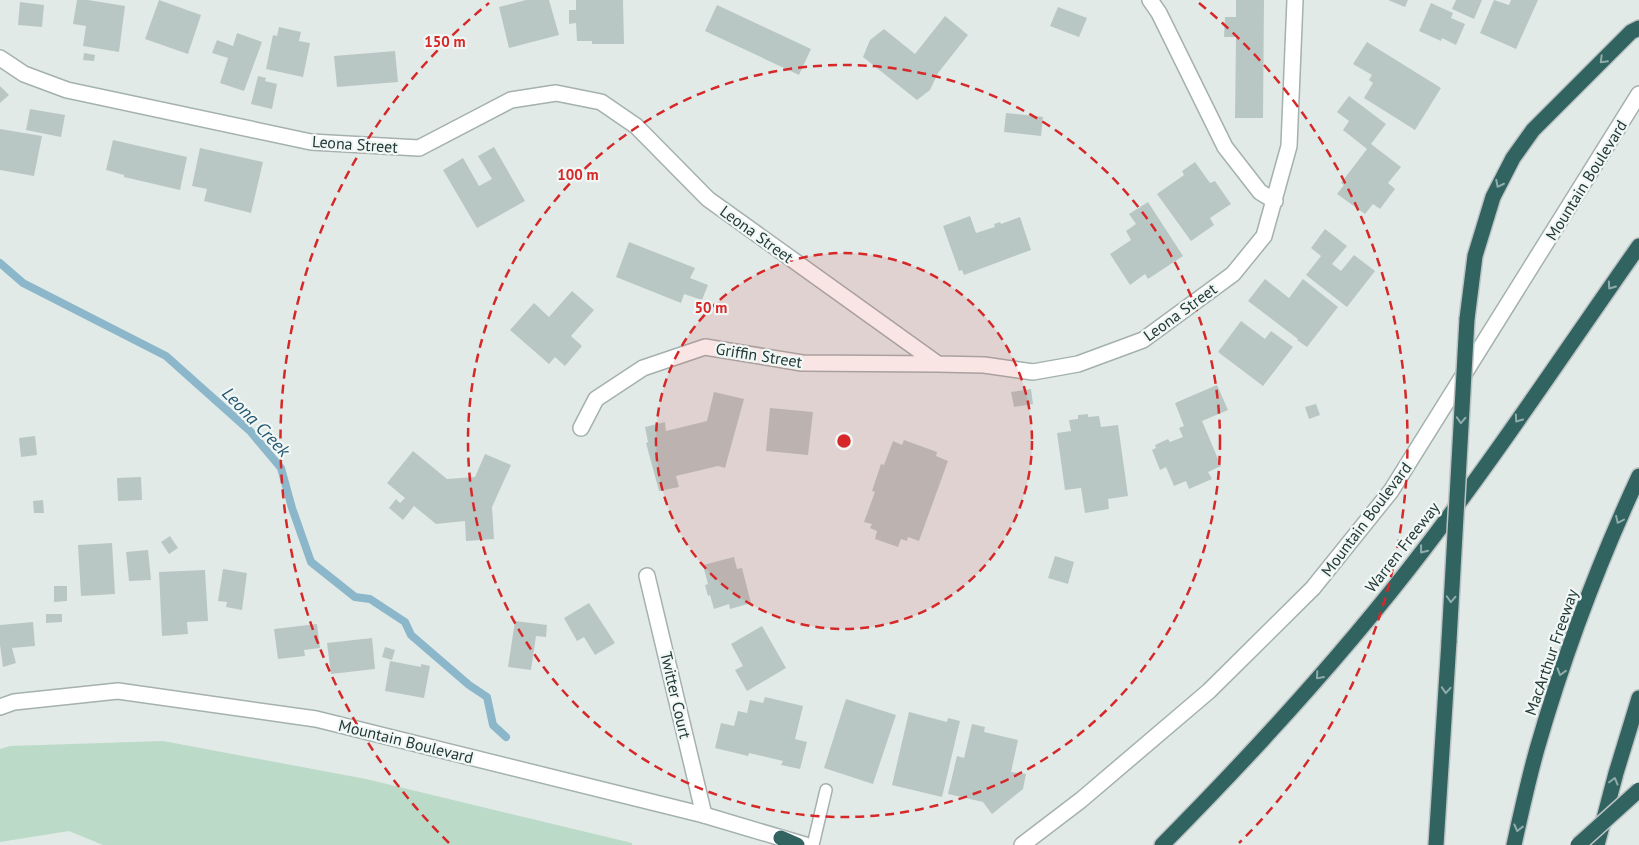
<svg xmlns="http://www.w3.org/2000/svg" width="1639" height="845" viewBox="0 0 1639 845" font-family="'PT Sans',sans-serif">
<rect width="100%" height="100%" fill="#e1eae7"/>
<path fill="#bbdac8" d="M163 741 366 779 632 843V845H103L69 831 0 842V749L10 746Z"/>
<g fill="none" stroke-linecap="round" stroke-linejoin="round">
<path stroke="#8cb7cb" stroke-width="8" d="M0 263 23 283 166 356 250 431 281 468 292 508 311 562 355 597 370 599 405 622 411 635 469 685 487 697 493 725 506 737"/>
</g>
<path fill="#b9c7c4" d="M77 0H88L125 6 119 52 83 46 86 26 73 24Z
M159 0 201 15 188 54 145 39Z
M526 0H549L559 35 509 48 499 7Z
M576 0H623L624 44H592V41H577L576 23 569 24V10H576Z
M1236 0H1264L1263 118H1235L1236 37H1224L1225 17H1236Z
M1388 0H1408L1405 7Z
M1456 0H1482L1474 19 1452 9Z
M1494 0 1509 5 1511 0H1538L1516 49 1480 33Z
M20 2 44 5 42 27 18 25Z
M1431 3 1453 13 1451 18 1465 24 1456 45 1442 38 1441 41 1419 31Z
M717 5 811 49 799 75 705 31Z
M1058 7 1087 18 1079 37 1050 26Z
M945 16 968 35 938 73 930 90 917 100 863 57 870 40 884 29 915 54Z
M279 27 301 32 299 41 310 43 303 77 266 69 273 35 277 36Z
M237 33 262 42 244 91 220 83 228 58 212 53 217 40 233 46Z
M1367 42 1441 88 1415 130 1364 98 1373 83 1369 80 1372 75 1353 64Z
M395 51 398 82 337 87 334 56Z
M84 53 95 55 94 61 83 60Z
M258 76 266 78 265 81 277 84 272 109 251 104Z
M0 86 9 95 0 103Z
M1349 96 1386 124 1371 144 1401 167 1388 183 1395 189 1380 209 1373 204 1365 214 1337 194 1344 185 1341 183 1367 149 1343 130 1349 121 1337 112Z
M30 109 65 115 61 137 26 130Z
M1006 113 1043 117 1041 136 1004 132Z
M0 129 42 136 34 176 0 170Z
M113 140 187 157 180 190 124 177V175L106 170Z
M494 147 525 201 477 228 443 170 463 158 479 186 492 179 478 156Z
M200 148 263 162 251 213 204 201 207 189 192 186Z
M1195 162 1210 183 1215 181 1231 204 1210 218 1214 225 1191 241 1157 194 1184 175 1182 171Z
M1148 202 1183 256 1148 279 1145 274 1130 285 1110 254 1131 240 1126 231 1136 224 1129 214Z
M970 216 976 233 995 227 994 224 1000 222 1001 224 1020 217 1031 250 964 275 962 270 959 271 943 226Z
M1325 229 1347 246 1332 264 1341 271 1354 255 1375 271 1347 307 1306 275 1321 256 1311 248Z
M629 242 695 268 690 278 708 285 702 300 684 294 681 303 616 277Z
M1265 279 1289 298 1303 279 1338 307 1307 347 1297 340 1298 339 1248 301Z
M572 291 594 310 571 336 582 346 565 366 555 357 549 364 510 330 534 303 549 317Z
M1241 321 1265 339 1271 331 1293 347 1263 386 1218 352Z
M1217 385 1228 410 1202 421 1221 466 1208 472 1212 479 1189 489 1186 481 1174 486 1166 467 1160 470 1152 450 1156 448 1155 445 1168 439 1170 442 1183 437 1179 428 1184 426 1175 403Z
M1031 389 1033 404 1014 407 1011 392Z
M714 392 744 399 725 468 718 466 676 476 679 487 659 491 646 443 648 442 645 427 665 422 666 431 707 421Z
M1316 404 1320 415 1309 419 1305 407Z
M770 408 813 412 808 455 766 451Z
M1088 414V417L1099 416 1101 427 1118 425 1128 496 1108 499 1109 509 1085 513 1081 488 1065 490 1057 433 1071 431 1069 420 1078 419V415Z
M35 436 37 455 21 457 19 438Z
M904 440 937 452 936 456 948 461 919 541 908 537 907 541 901 539 898 547 875 539 877 531 870 528 872 524 864 522 875 492 872 491 881 464 884 465 893 441 902 445Z
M413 451 447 479 475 477 485 454 511 465 492 507 494 539 466 541 465 521 436 524 414 506 403 520 389 508 396 499 400 503 405 498 387 483Z
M141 477 142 500 118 501 117 478Z
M43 500 44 513H34L33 501Z
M170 536 178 548 169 554 161 542Z
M112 543 115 594 81 596 78 545Z
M148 550 151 580 129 581 126 552Z
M1055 556 1074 562 1068 584 1048 578Z
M734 557 737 569 742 568 751 603 730 609 729 604 714 609 710 595 708 596 705 585 708 584 703 565Z
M223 569 247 573 242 610 226 607 227 602 218 601Z
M205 570 208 621 187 622 188 634 162 636 159 572Z
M54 586H67V601L54 602Z
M589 603 615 643 595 655 584 637 577 641 564 618Z
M46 614H62V622L46 623Z
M515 621 547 625 546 637 536 636 531 670 508 667Z
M33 622 35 646 12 648 16 663 3 667 0 645V625Z
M317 624 320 648 304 650 305 656 278 659 274 629Z
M762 626 786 668 747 691 735 670 743 666 731 644Z
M372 638 375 669 331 674 327 643Z
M385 647 395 650 392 660 382 657Z
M390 661 421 667V664L430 666 424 698 385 691Z
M765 697 803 706 795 739 807 742 800 769 781 765 783 761 749 753 748 756 715 748 721 723 734 726 738 711 747 713 750 700 763 703Z
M846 699 896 715 873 784 824 768Z
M909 712 947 722 948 718 960 721 942 797 892 785Z
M972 724 985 727 984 732 1018 740 1011 772 1026 774 1023 789 992 814 983 802 948 794 957 756 964 758Z"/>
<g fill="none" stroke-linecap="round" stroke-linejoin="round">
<g stroke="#a4b1af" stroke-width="14">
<path id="service" d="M813 845 826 790"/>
</g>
<g stroke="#a4b1af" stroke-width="18">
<path id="minor" d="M1150 0 1159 13 1225 147 1260 192 1275 201
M0 58 24 74 67 90 311 142 419 148 511 100 556 93 601 102 636 126 708 199 938 364 984 365 1033 372 1078 364 1143 340 1233 274 1264 236 1289 146 1295 0
M581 428 596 399 643 368 705 347 802 363 938 364
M647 576 704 815"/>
</g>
<g stroke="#a4b1af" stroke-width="18">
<path id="tertiary" d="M0 707 14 702 118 691 316 719 704 815 805 845
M1022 845 1081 800 1209 691 1313 588 1391 491 1639 94"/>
</g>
<g stroke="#bdc4c3" stroke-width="18">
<path id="motorway" d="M1467 319 1475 256 1493 197 1513 158 1533 130 1631 32 1639 28
M781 838 797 845
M1162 845C1255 751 1345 653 1425 548 1500 450 1568 347 1639 246
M1436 845 1449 641
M1514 845C1521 813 1528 781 1537 749 1564 655 1598 564 1639 476
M1597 845 1616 773 1639 698"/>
</g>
<use href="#service" stroke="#fff" stroke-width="11"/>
<use href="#minor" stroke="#fff" stroke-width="15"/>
<use href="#tertiary" stroke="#fff" stroke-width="15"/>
<use href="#motorway" stroke="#316361" stroke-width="15"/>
<g stroke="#bdc4c3" stroke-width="18" stroke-linecap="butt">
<path id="motorway-bridge" d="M1449 641 1467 319
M1578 845 1639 790"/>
</g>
<use href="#motorway-bridge" stroke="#316361" stroke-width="15"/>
</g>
<defs><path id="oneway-chevron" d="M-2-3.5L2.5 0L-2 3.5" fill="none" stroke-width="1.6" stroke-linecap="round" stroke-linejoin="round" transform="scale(1.25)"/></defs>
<g stroke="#91adab">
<use href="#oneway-chevron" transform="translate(1603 60) rotate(135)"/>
<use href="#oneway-chevron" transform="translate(1499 184) rotate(117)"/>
<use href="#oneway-chevron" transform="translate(1611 286) rotate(125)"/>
<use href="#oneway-chevron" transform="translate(1518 419) rotate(125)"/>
<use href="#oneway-chevron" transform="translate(1461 420) rotate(93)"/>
<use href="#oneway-chevron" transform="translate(1619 520) rotate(115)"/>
<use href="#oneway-chevron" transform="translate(1423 550) rotate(128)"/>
<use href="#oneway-chevron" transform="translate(1451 599) rotate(93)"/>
<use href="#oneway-chevron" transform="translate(1561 672) rotate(107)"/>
<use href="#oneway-chevron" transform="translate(1319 676) rotate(131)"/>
<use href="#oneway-chevron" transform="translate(1446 690) rotate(94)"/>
<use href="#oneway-chevron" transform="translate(1614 781) rotate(-75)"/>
<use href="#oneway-chevron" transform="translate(1518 828) rotate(104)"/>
</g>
<circle cx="844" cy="441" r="188" fill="#d62828" fill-opacity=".12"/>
<g fill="none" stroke="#d62828" stroke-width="2.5" stroke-dasharray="9 6">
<circle cx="844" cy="441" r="188"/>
<circle cx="844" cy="441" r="376"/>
<path d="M449 843A564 564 0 0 1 489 3M1199 3A564 564 0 0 1 1239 843"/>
</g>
<g text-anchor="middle" stroke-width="4.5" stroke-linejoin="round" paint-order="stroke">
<g font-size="16" fill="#223937" stroke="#f1f7f5">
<text transform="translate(355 144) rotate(4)" y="6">Leona Street</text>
<text transform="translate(1586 180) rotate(-58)" y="6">Mountain Boulevard</text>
<text transform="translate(757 234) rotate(36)" y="6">Leona Street</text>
<text transform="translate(1180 312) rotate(-36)" y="6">Leona Street</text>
<text transform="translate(759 355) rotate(9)" y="6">Griffin Street</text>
<text transform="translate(1366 519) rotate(-53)" y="6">Mountain Boulevard</text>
<text transform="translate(1402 547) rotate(-52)" y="6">Warren Freeway</text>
<text transform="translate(1551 652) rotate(-71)" y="6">MacArthur Freeway</text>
<text transform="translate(676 695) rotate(77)" y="6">Twitter Court</text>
<text transform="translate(406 741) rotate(14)" y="6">Mountain Boulevard</text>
</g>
<g font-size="18" font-style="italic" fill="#225670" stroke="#f1f7f5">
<text transform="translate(256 422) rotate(46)" y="6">Leona Creek</text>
</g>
</g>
<circle cx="844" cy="441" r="8" fill="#d62828" stroke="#f1f7f5" stroke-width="2.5"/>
<g font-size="15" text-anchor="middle" font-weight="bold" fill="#d62828" stroke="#f1f7f5" stroke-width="4.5" stroke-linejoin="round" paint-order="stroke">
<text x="445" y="47">150 m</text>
<text x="578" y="180">100 m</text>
<text x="711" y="313">50 m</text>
</g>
</svg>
